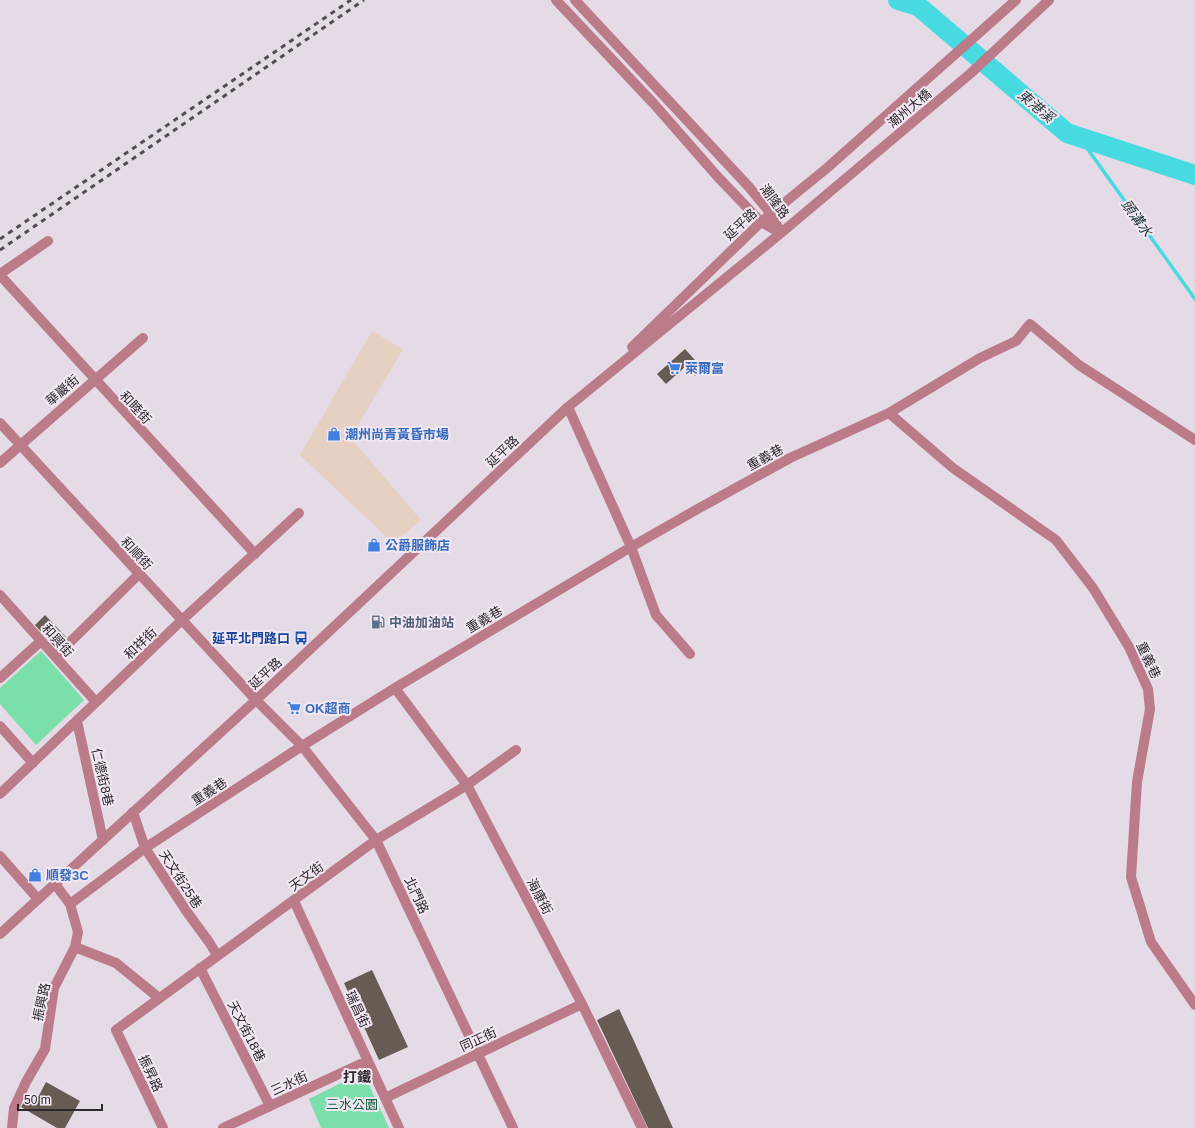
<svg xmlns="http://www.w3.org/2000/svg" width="1195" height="1128" viewBox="0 0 1195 1128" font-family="Arial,'Noto Sans TC',sans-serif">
<rect width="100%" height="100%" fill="#e4dbe6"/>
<path fill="#e5d0c2" d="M372 331 403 349 358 425 354 442 421 520 393 543 300 455Z"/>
<path fill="#7bdfa9" d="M41 651 84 700 36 745 0 704V688Z
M363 1072 389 1128H321L309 1099Z"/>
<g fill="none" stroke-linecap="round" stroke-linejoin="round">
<path stroke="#47dbe1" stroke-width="3.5" d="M1079 137 1195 299"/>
<path stroke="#47dbe1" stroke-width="20" d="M898 0 918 6 1067 133 1195 175"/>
</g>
<path fill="#665c53" d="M685 349 703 369 695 376 686 366 666 384 657 374Z
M45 615 66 637 55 647 35 625Z
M372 970 408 1047 379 1060 344 983Z
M619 1009 634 1041 673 1128H648L597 1020Z
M46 1082 80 1101 65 1128H57L21 1107 28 1096 36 1101Z"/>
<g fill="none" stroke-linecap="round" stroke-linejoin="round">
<path stroke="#bb7b88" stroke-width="10" d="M0 274 48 241
M0 275 255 554
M568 407 631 547 656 615 690 654
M889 413 953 468 1056 540 1093 588 1129 647 1148 689 1150 709 1137 782 1131 877 1151 942 1195 1005
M0 423 256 700 302 746 376 840 513 1128
M0 463 143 338
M0 595 96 702
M56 656 139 574
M0 678 41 641
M395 688 467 785 582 1004 642 1128
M77 721 103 840
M0 726 33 763
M0 794 182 620 299 513
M133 812 145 848 187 912 209 942 217 955
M0 856 38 899
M294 901 399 1128
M70 904 145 848 302 746 395 688 631 547 703 506 790 458 889 413 980 358 1016 341 1030 324 1079 365 1195 440
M75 947 116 963 159 998
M200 968 270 1106
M385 1098 582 1004
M12 1128 14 1108 26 1082 45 1049 54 988 75 947 78 932 70 904 55 884
M163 1128 116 1030 376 840 467 785 516 750
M223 1128 367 1061"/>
<path stroke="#bb7b88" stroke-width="10" d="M556 0 654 104 717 176 761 222 781 233
M575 0 749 187 771 214 781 233
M632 347 761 222 827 168 1016 0
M0 934 256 700 568 407 781 233 971 73 1049 0"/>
<path stroke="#524d52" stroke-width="3" stroke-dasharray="5 5" stroke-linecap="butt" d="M0 239 351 0
M0 250 364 0"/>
</g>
<defs>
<g id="supermarket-bare" transform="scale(1.08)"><path d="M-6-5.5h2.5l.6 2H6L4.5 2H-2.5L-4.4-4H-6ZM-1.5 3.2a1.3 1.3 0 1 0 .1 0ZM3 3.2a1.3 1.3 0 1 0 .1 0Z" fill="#3f7fe0" stroke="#f2e8f3" stroke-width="2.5" paint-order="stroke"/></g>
<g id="shop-bare" transform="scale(1.08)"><path d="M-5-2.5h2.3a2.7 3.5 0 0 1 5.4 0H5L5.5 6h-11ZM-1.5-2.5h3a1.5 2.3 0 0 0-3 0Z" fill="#3f7fe0" stroke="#f2e8f3" stroke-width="2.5" paint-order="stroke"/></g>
<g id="fuel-bare" transform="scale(1.08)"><path d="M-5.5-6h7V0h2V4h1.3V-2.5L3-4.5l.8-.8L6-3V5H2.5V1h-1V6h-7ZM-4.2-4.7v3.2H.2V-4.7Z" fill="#5c6f8a" stroke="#f2e8f3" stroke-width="2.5" paint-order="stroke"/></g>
<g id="bus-bare" transform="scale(1.08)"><path d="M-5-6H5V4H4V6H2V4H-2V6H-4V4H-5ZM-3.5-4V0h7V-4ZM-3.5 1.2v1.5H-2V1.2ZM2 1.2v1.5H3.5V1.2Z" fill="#1a4fb4" stroke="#f2e8f3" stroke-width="2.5" paint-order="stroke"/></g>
</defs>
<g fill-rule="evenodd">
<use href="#supermarket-bare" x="674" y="368"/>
<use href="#shop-bare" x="334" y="434"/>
<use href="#shop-bare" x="374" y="545"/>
<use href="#fuel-bare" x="378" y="622"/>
<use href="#bus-bare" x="301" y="638"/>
<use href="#supermarket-bare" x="294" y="708"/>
<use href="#shop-bare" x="35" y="875"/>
</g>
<g text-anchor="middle" stroke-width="4" stroke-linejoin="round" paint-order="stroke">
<g font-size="13" fill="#2c282c" stroke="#f2e8f3">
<text transform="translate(909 108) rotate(-40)" y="5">潮州大橋</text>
<text transform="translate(775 201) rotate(54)" y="5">潮隆路</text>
<text transform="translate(740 224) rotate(-43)" y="5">延平路</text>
<text transform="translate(62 390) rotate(-41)" y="5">華巖街</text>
<text transform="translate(136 407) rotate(47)" y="5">和睦街</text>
<text transform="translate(502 451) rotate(-43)" y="5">延平路</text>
<text transform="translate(765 457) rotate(-29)" y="5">重義巷</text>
<text transform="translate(137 553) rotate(47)" y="5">和順街</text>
<text transform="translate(484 619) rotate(-31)" y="5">重義巷</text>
<text transform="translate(58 640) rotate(48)" y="5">和興街</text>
<text transform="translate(140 643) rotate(-44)" y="5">和祥街</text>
<text transform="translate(1149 660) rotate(65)" y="5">重義巷</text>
<text transform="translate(265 673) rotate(-43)" y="5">延平路</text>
<text transform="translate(103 777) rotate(77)" y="5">仁德街8巷</text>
<text transform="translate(209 791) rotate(-33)" y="5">重義巷</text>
<text transform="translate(306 876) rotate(-36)" y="5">天文街</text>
<text transform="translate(181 879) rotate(57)" y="5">天文街25巷</text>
<text transform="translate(417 895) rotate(65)" y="5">北門路</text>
<text transform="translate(540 896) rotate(62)" y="5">海康街</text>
<text transform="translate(41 1002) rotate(-78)" y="5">振興路</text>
<text transform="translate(358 1009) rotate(65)" y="5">瑞昌街</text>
<text transform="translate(247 1031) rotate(63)" y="5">天文街18巷</text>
<text transform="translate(478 1039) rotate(-25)" y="5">同正街</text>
<text transform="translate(151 1073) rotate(65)" y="5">振昇路</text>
<text transform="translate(289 1083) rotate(-25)" y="5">三水街</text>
</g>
<g font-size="13" font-weight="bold" fill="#366cbe" stroke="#f2e8f3" text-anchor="start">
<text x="685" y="373">萊爾富</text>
<text x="345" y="439">潮州尚青黃昏市場</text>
<text x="385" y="550">公爵服飾店</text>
<text x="305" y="713">OK超商</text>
<text x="46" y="880">順發3C</text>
</g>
<g font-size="13" font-weight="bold" fill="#4e5e75" stroke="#f2e8f3" text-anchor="start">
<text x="389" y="627">中油加油站</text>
</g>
<g font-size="13" font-weight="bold" fill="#164399" stroke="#f2e8f3" text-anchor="end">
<text x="290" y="643">延平北門路口</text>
</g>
<g font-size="13" fill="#135f3d" stroke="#f2e8f3">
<text x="352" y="1109">三水公園</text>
</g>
<g font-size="14" font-style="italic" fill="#1e3637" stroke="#f2e8f3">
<text transform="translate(1036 106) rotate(40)" y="5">東港溪</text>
<text transform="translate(1137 218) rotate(54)" y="5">頭溝水</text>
</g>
<g font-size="14" font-weight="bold" fill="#2c282c" stroke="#f2e8f3">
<text x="357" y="1082">打鐵</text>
</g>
</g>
<path d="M18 1104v6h84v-6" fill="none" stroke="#2c282c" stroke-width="2"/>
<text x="24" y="1104" font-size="12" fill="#2c282c" stroke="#f2e8f3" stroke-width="3" paint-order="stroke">50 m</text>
</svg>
